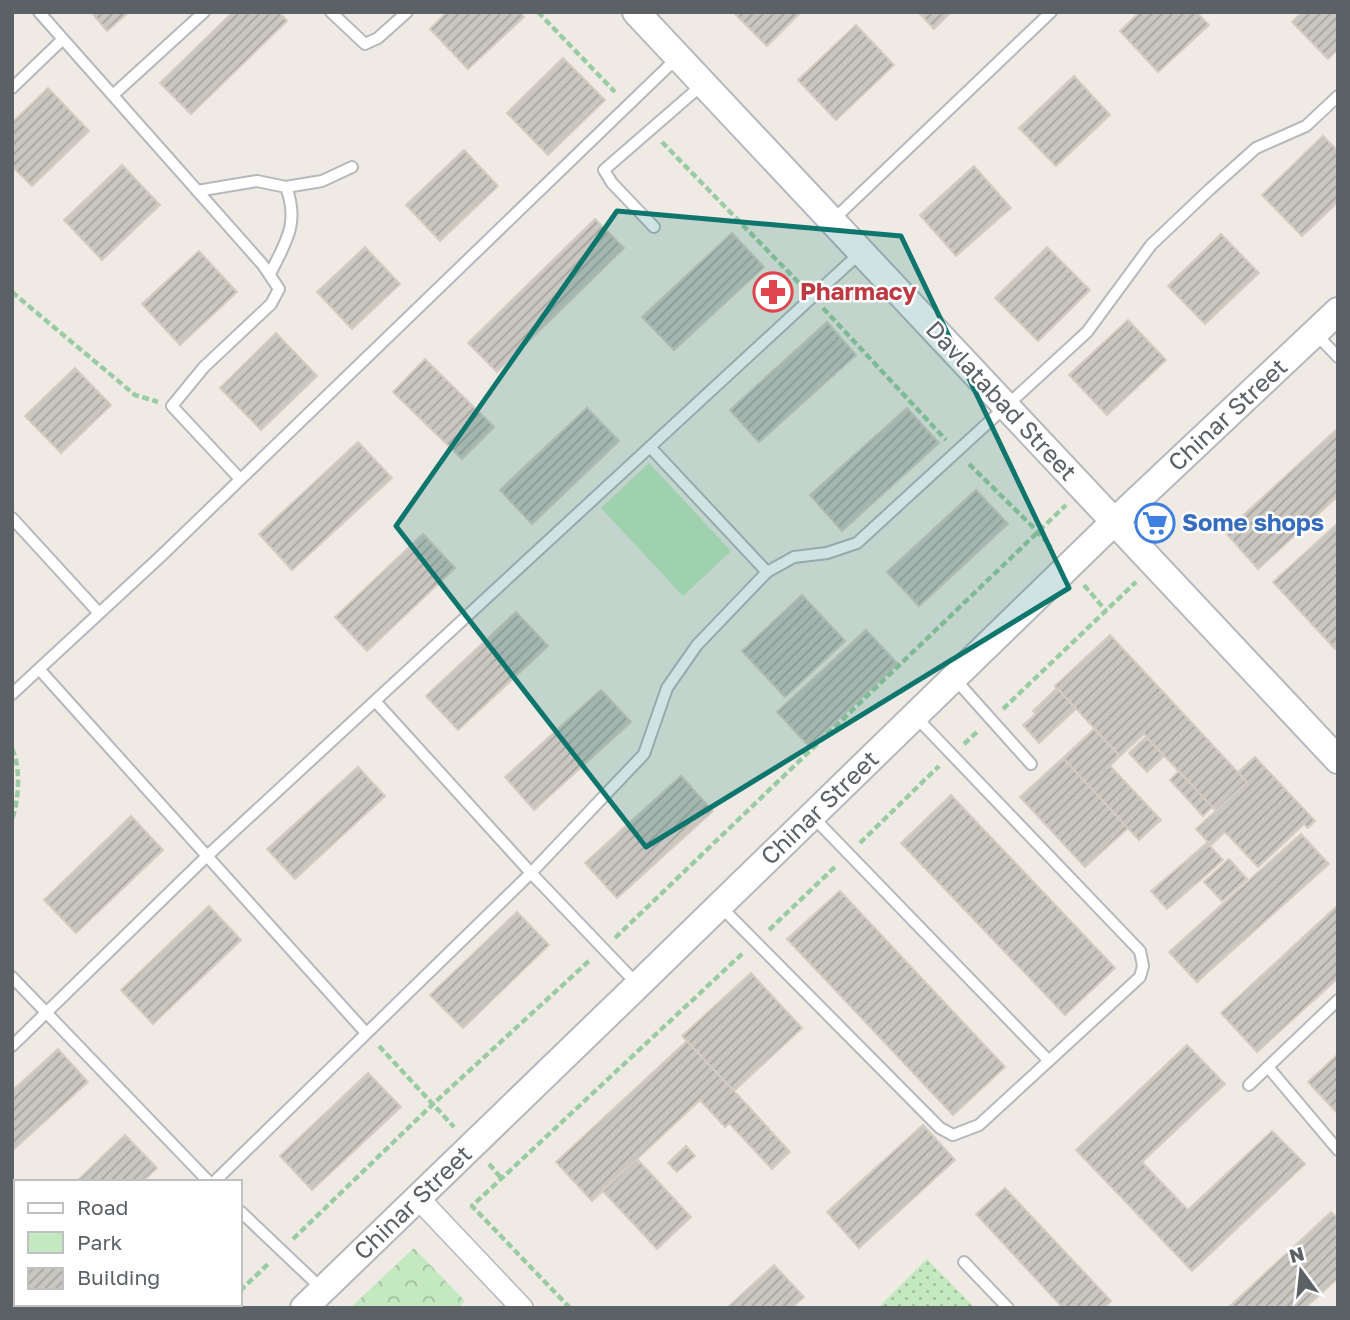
<svg xmlns="http://www.w3.org/2000/svg" width="1350" height="1320" viewBox="0 0 1350 1320" font-family="'Golos Text',sans-serif">
<defs>
<pattern id="grass-dots" width="8" height="8" patternUnits="userSpaceOnUse" patternTransform="scale(1.75)"><rect width="8" height="8" fill="#c4e8bf"/><path d="M2 2h.1M6 6h.1" fill="none" stroke="#a2bf9f" stroke-width="1.8" stroke-linecap="round"/></pattern>
<pattern id="forest-crowns" width="20" height="18" patternUnits="userSpaceOnUse" patternTransform="scale(1.75)"><rect width="20" height="18" fill="#c4e8bf"/><path d="M2 6a3 3 0 1 1 6 0M12 15a3 3 0 1 1 6 0" fill="none" stroke="#a2bf9f"/></pattern>
<pattern id="building-hatch" width="6" height="6" patternUnits="userSpaceOnUse" patternTransform="scale(1.75)"><rect width="6" height="6" fill="#cac6c0"/><path d="M-1 1l2-2M0 6l6-6M5 7l2-2" fill="none" stroke="#a7a4a0"/></pattern>
</defs>
<rect width="100%" height="100%" fill="#efebe4"/>
<path fill="url(#grass-dots)" d="M927 1259 975 1308H878Z"/>
<path fill="url(#forest-crowns)" d="M414 1248 465 1301 458 1308H350Z"/>
<path fill="#c4e8bf" d="M649 463 731 551 683 596 601 508Z"/>
<path fill="url(#building-hatch)" stroke="#d4ccc2" stroke-width="2" d="M91 12H129L107 31Z
M233 12H279L287 21 191 114 160 83Z
M447 12H520L524 17 468 69 430 29Z
M733 12H801L767 46Z
M918 12H951L934 29Z
M1140 12H1196L1209 25 1158 72 1120 31Z
M1302 12H1338V49L1328 59 1292 22Z
M856 25 894 65 836 120 798 80Z
M563 58 605 100 548 155 507 113Z
M1074 76 1110 115 1056 166 1019 128Z
M48 88 89 131 32 186 12 166V123Z
M1323 136 1338 151V202L1302 236 1262 195Z
M464 150 498 186 440 241 406 205Z
M122 165 160 205 102 260 64 220Z
M974 166 1011 208 956 256 920 215Z
M595 219 624 248 497 372 468 343Z
M732 233 764 267 674 350 642 317Z
M1221 234 1259 273 1205 324 1168 286Z
M365 247 400 284 352 329 317 292Z
M1047 247 1090 290 1038 341 995 298Z
M199 251 237 292 180 345 142 304Z
M1128 320 1166 360 1107 415 1069 375Z
M827 322 856 355 759 442 730 410Z
M276 333 317 376 261 430 220 388Z
M425 359 494 427 462 459 393 392Z
M75 368 111 405 61 453 25 416Z
M587 408 619 441 532 524 500 490Z
M907 408 939 443 842 531 810 495Z
M1338 428V496L1258 569 1225 532Z
M358 442 392 478 292 570 259 534Z
M976 490 1008 524 919 606 887 572Z
M1338 523V646L1335 649 1273 582Z
M423 534 455 568 367 651 335 617Z
M802 595 845 641 785 697 742 651Z
M516 612 548 646 458 730 426 696Z
M866 630 898 664 809 746 777 712Z
M1110 635 1247 782 1216 811 1144 734 1120 756 1055 686Z
M1057 688 1076 709 1039 743 1023 725 1036 714 1033 711Z
M601 690 631 722 534 810 505 777Z
M1094 729 1120 756 1110 766 1161 820 1139 840 1063 758Z
M1146 737 1164 756 1147 772 1129 753Z
M1255 757 1315 821 1308 828 1304 824 1258 867 1225 832 1211 845 1196 829 1247 782 1238 772Z
M1063 758 1128 828 1085 867 1020 797Z
M358 767 385 796 295 879 267 849Z
M1179 771 1212 807 1203 816 1170 780Z
M681 776 713 811 617 898 585 863Z
M951 795 1115 968 1065 1015 901 843Z
M131 816 163 850 76 933 44 900Z
M1301 834 1329 864 1197 982 1169 952Z
M1207 843 1223 860 1167 909 1151 891Z
M1229 859 1247 879 1222 901 1204 882Z
M840 891 1005 1067 953 1115 787 939Z
M1338 905V978L1257 1052 1221 1013Z
M209 906 241 940 153 1024 121 990Z
M517 912 549 945 463 1028 430 995Z
M751 973 802 1028 734 1091 682 1036Z
M687 1041 748 1106 725 1127 700 1100 592 1201 556 1162Z
M1187 1045 1225 1084 1142 1162 1188 1210 1272 1131 1305 1164 1192 1271 1076 1150Z
M58 1049 88 1082 12 1151V1091Z
M1338 1054V1114L1308 1082Z
M368 1073 401 1107 312 1190 280 1156Z
M748 1106 790 1152 772 1169 729 1123Z
M923 1125 955 1160 859 1248 827 1212Z
M125 1135 157 1168 142 1182H76Z
M686 1146 695 1156 677 1172 668 1163Z
M637 1159 691 1217 657 1249 602 1190Z
M1005 1188 1111 1301 1104 1308H1063L976 1214Z
M1331 1212 1338 1218V1278L1305 1308H1228Z
M774 1265 804 1297 791 1308H727Z
M124 1304H187L183 1308H127Z"/>
<g fill="none" stroke-linecap="round" stroke-linejoin="round">
<g stroke="#b5b8bc" stroke-width="14">
<path id="service" d="M39 12 263 265 279 289 271 304 204 367 172 406 240 479
M331 12 365 44 378 38 407 12
M12 88 63 39
M113 95 204 12
M197 191 257 181 286 187 322 181 352 167
M833 220 1051 12
M654 227 612 183 604 170 703 84
M270 274C285 243 300 224 286 187
M1315 333 1338 357
M650 447 767 572
M12 518 99 613
M39 669 366 1033
M954 678 1031 764
M12 694 160 557 678 57
M375 701 531 873 638 985
M812 816 1049 1061
M720 906 940 1128 953 1135 979 1125 1140 977 1143 966 1140 951 915 716
M12 977 209 1182
M12 1046 206 857 861 252
M1268 1067 1338 1150
M1249 1085 1338 1000
M214 1182 531 873 644 754 667 688 697 645 767 572 794 557 827 553 857 543 1087 332 1151 245 1209 190 1256 148 1306 126 1338 96
M240 1211 322 1289
M964 1262 1008 1308"/>
</g>
<g stroke="#b5b8bc" stroke-width="24">
<path id="minor" d="M418 1198 522 1308"/>
</g>
<g stroke="#b5b8bc" stroke-width="30">
<path id="tertiary" d="M636 12 1338 760
M304 1308 638 985 1114 522 1338 311"/>
</g>
<path stroke="#9acba2" stroke-width="4.5" stroke-dasharray="7 3.5" stroke-linecap="butt" d="M538 12 615 92
M662 142 800 284
M12 292 135 395 158 402
M823 308 946 440
M969 464 1038 532 1051 547
M1084 585 1106 611
M1003 709 1136 582
M964 744 978 731
M12 749C21 766 19 801 12 819
M860 843 939 766
M769 930 836 866
M615 938 1066 505
M379 1046 454 1127
M489 1164 502 1179
M293 1239 433 1104 590 960
M240 1291 269 1263
M223 1308 226 1304
M570 1308 472 1206 744 952"/>
<use href="#service" stroke="#fff" stroke-width="10"/>
<use href="#minor" stroke="#fff" stroke-width="21"/>
<use href="#tertiary" stroke="#fff" stroke-width="26"/>
</g>
<path fill="#0f766e" fill-opacity="0.2" stroke="#0f766e" stroke-width="5" stroke-linejoin="round" d="M617 211 901 236 1069 588 646 847 396 526Z"/>
<defs>
<g id="pharmacy-ring" transform="scale(2.0125)"><circle r="9.5" fill="#fff" stroke="#e0444e" stroke-width="1.5"/><path d="M-2-6h4v4h4v4h-4v4h-4v-4h-4v-4h4Z" fill="#e0444e"/></g>
<g id="supermarket-ring" transform="scale(2.0125)"><circle r="9.5" fill="#fff" stroke="#3f7fe0" stroke-width="1.5"/><path d="M-6-5.5h2.5l.6 2H6L4.5 2H-2.5L-4.4-4H-6ZM-1.5 3.2a1.3 1.3 0 1 0 .1 0ZM3 3.2a1.3 1.3 0 1 0 .1 0Z" fill="#3f7fe0"/></g>
</defs>
<g fill-rule="evenodd">
<use href="#pharmacy-ring" x="773" y="292"/>
<use href="#supermarket-ring" x="1155" y="523"/>
</g>
<g text-anchor="middle" stroke-width="5" stroke-linejoin="round" paint-order="stroke">
<g font-size="24" font-weight="bold" fill="#be3a42" stroke="#fff" text-anchor="start">
<text x="800" y="300">Pharmacy</text>
</g>
<g font-size="24" fill="#5c6165" stroke="#fff">
<text transform="translate(1001 401) rotate(47)" y="8">Davlatabad Street</text>
<text transform="translate(1228 415) rotate(-43)" y="8">Chinar Street</text>
<text transform="translate(820 808) rotate(-44)" y="8">Chinar Street</text>
<text transform="translate(413 1203) rotate(-44)" y="8">Chinar Street</text>
</g>
<g font-size="24" font-weight="bold" fill="#366cbe" stroke="#fff" text-anchor="start">
<text x="1182" y="531">Some shops</text>
</g>
</g>
<rect width="1350" height="1320" fill="none" stroke="#5c6165" stroke-width="28"/>
<rect x="14" y="1180" width="228" height="126" fill="#ffffff" stroke="#bec0c1" stroke-width="2"/>
<rect x="28" y="1203" width="35" height="10" fill="#ffffff" stroke="#bec0c1" stroke-width="2"/>
<text x="77" y="1215" font-size="21" fill="#5c6165">Road</text>
<rect x="28" y="1232" width="35" height="21" fill="#c4e8bf" stroke="#bec0c1" stroke-width="2"/>
<text x="77" y="1250" font-size="21" fill="#5c6165">Park</text>
<rect x="28" y="1268" width="35" height="21" fill="url(#building-hatch)" stroke="#bec0c1" stroke-width="2"/>
<text x="77" y="1285" font-size="21" fill="#5c6165">Building</text>
<g transform="translate(1301 1271) rotate(345)" stroke="#ffffff" stroke-width="5" paint-order="stroke">
<path d="M0-5L12 26L0 18L-12 26Z" fill="#5c6165"/>
<text y="-10" font-size="19" font-weight="bold" text-anchor="middle" fill="#5c6165">N</text>
</g>
</svg>
